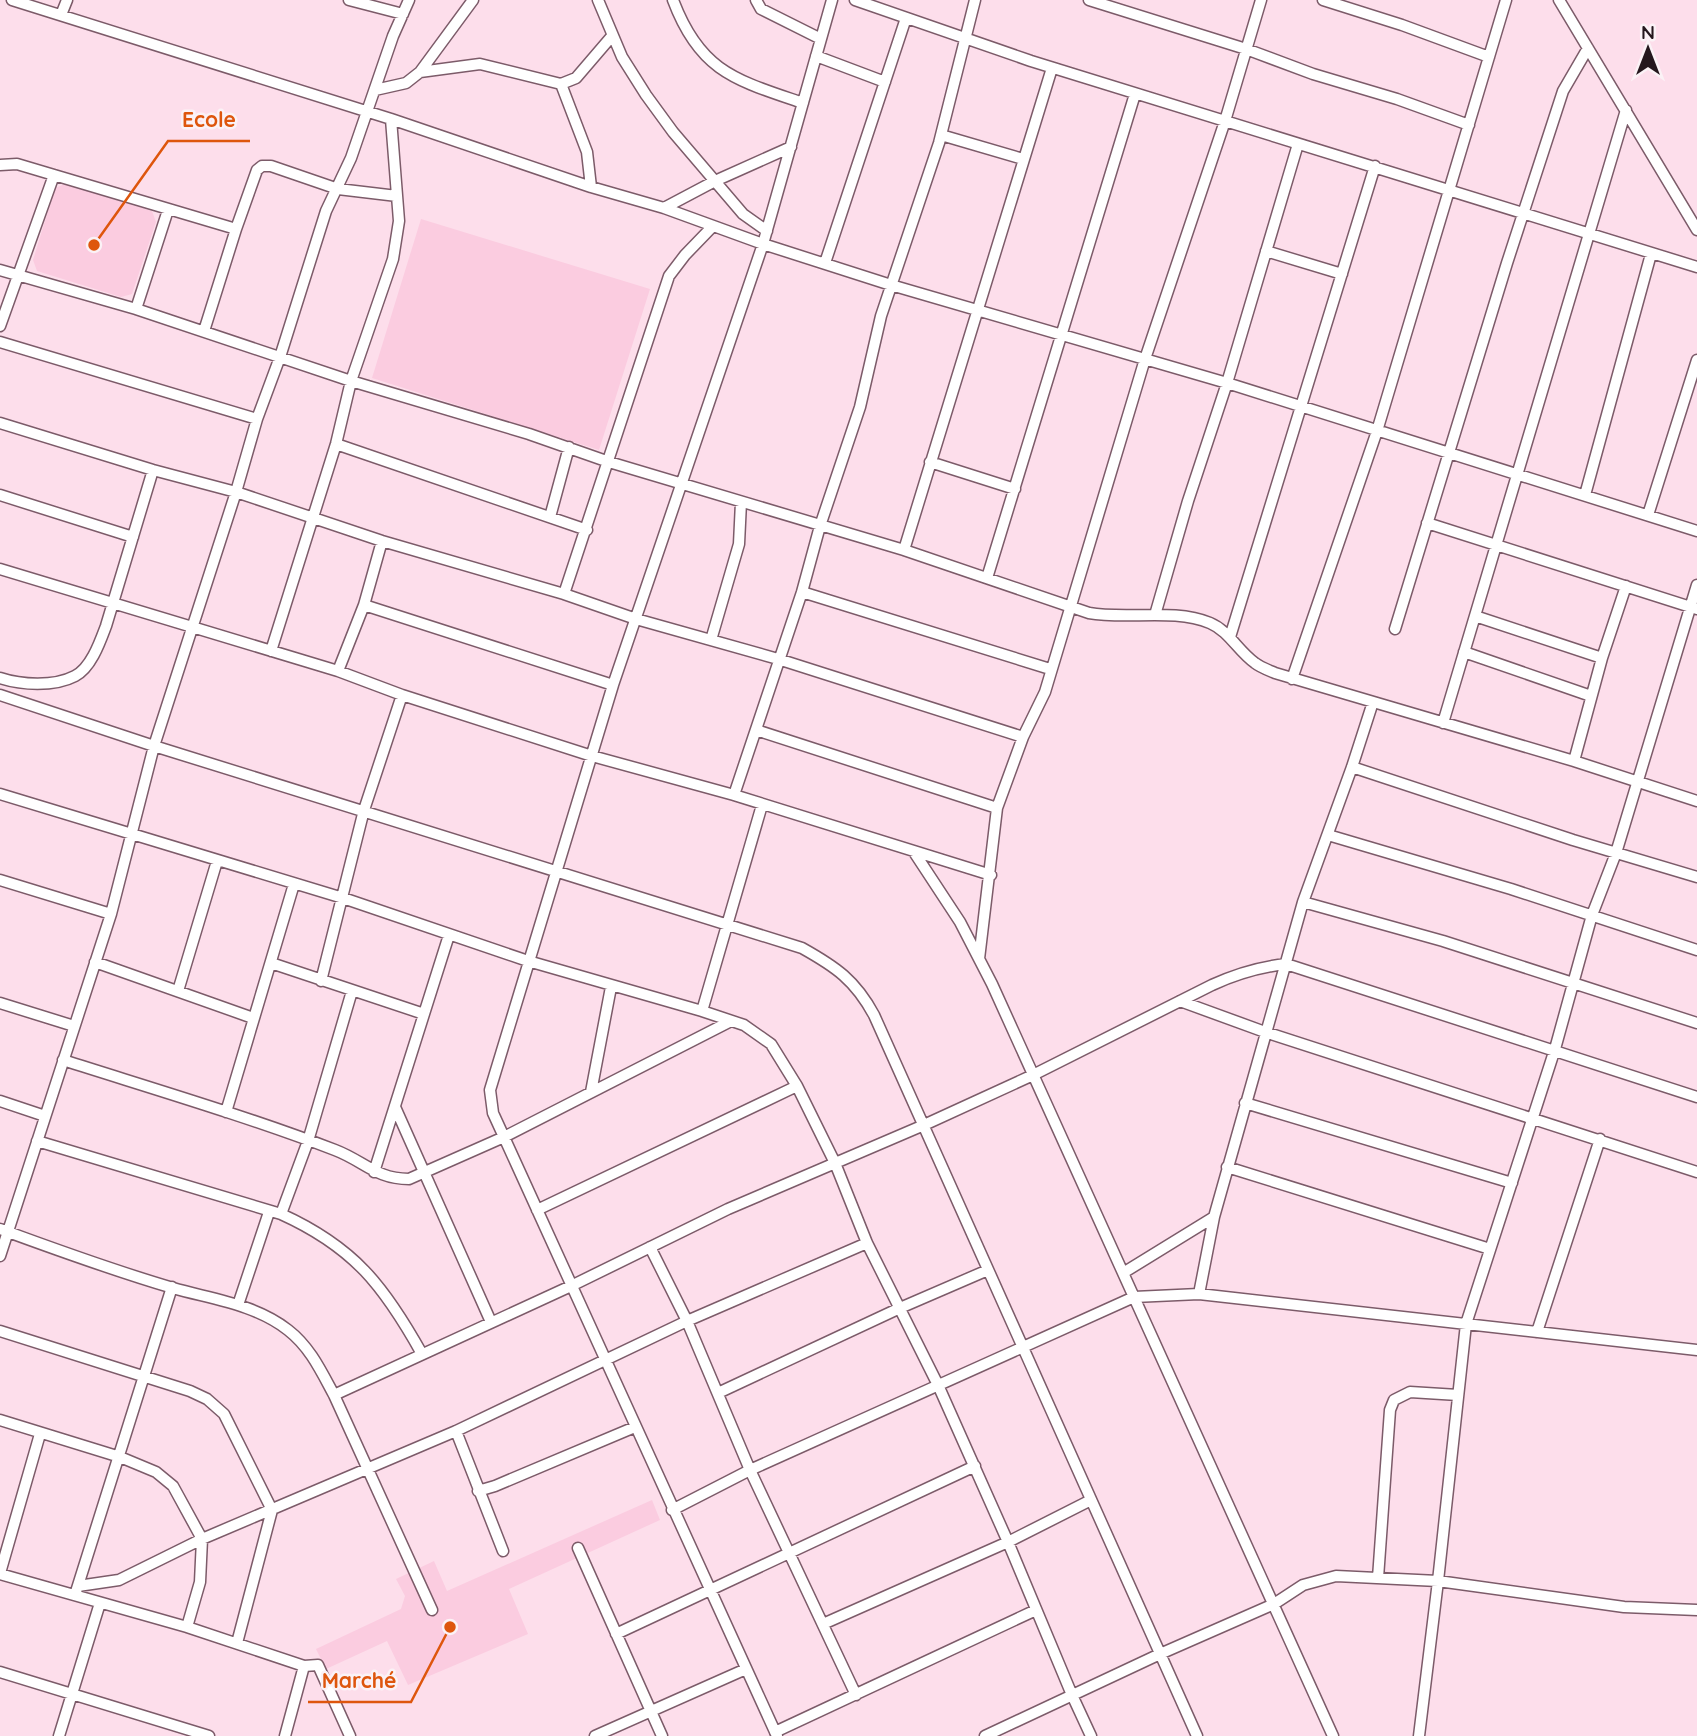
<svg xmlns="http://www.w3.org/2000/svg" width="1697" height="1736" viewBox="0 0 1697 1736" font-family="Quicksand,sans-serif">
<rect width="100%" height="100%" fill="#fddeeb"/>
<path fill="#fbcce0" d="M65 184 152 211 156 222 132 294 121 297 37 271 33 260 55 188Z
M421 219 650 289 599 450 372 378Z
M652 1500 660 1520 509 1589 528 1634 408 1685 387 1641 326 1669 316 1649 401 1609 405 1596 396 1579 434 1561 447 1591Z"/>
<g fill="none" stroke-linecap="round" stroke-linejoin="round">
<g stroke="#7c5b69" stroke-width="13">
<path id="minor" d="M12 0 391 119 591 187 664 208 763 244 891 285 1227 383 1697 531
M349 0 403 14
M598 0 622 57 646 95 673 132 743 214 767 231
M673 0C700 72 736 80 803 103
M756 0 761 9 821 39
M855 0 1031 61 1697 267
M1089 0 1246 49 1313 74 1397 99 1469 125
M1323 0 1402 25 1489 57
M1559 0 1697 230
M61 15 67 0
M816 56 885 82
M420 72 480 64 561 84
M375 90 406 83 420 72 473 0
M941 135 1023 159
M0 165 17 164 54 175
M591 187 587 152 561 84 576 78 612 36
M664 208 715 181 791 147
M1266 251 1342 274
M825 263 906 18
M0 270 136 309 351 381 529 434 609 462 904 550 1089 613C1127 620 1173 608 1210 623 1229 631 1238 651 1255 663 1260 667 1268 670 1275 673L1574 761 1697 801
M136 309 168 210
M0 326 54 175 236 229
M204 331 236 229 257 170 262 166H271L338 189 397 196
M0 342 257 419
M0 423 153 470 236 492 382 541 564 594 636 619 778 659 1023 737
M336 444 587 530
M930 462 1015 489
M0 495 133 537
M1585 495 1651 254
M1648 515 1697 360
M550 517 569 447
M1427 523 1697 609
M904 550 1052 68
M0 569 338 671 402 695 592 756 734 795 991 875
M987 578 1135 94
M802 592 1050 669
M564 594 669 276 685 255 713 226
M364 605 613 685
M1155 615 1188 501 1227 383 1298 144
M1475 616 1602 658
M1395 629 1507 263 1563 91 1588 48
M1230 637 1375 166
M711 640 739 544 741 502
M271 651 336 444 351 381 393 259 399 221 391 119
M1464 652 1591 696
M338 671 364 605 382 541
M0 678C21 685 54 687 75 676 91 668 100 642 106 626L153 470
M1292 679 1377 431 1506 0
M0 695 154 746 802 948C836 967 855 980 874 1015L1197 1736
M1443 723 1626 110
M756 730 997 808
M1574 761 1602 658 1626 586
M1352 767 1573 840 1697 877
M0 794 343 898 528 961 702 1011 744 1025 771 1044 797 1086 835 1163 867 1243 938 1385 1008 1542 1072 1695 1091 1736
M734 795 802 592 820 526 860 407 881 316 939 143 975 0
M1328 835 1511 889 1697 950
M914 852 960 922 992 984 1333 1736
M0 880 111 914
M1303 902 1443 941 1697 1023
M979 959 997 808 1023 737 1045 692 1145 359 1225 121 1261 0
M95 962 253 1018
M271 963 424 1014
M321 981 364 810 402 695
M178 991 217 861
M1180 1001 1265 1032 1697 1172
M0 1003 74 1026
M702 1011 762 805
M63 1060C154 1089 246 1116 335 1150 364 1161 376 1179 409 1179L504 1137 731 1021
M591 1092 611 987
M0 1101 45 1116
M1245 1103 1512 1183
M395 1107 491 1322
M226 1112 294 884
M37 1141 281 1214C354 1247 384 1286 422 1354
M1227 1167 1490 1249
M374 1172 449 935
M537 1210 797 1086
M281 1214 308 1141 352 991
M0 1229C57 1250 115 1271 173 1288 211 1299 255 1304 288 1330 310 1347 321 1371 334 1395L432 1610
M650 1247 687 1321 750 1470 856 1695
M0 1256 111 914 154 746 236 492 257 419 280 357 326 211 351 158 393 36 409 0
M1123 1273 1214 1217
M1199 1294 1214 1217 1303 902 1352 767 1373 702
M238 1305 269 1212
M0 1331 190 1391 207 1399 224 1414 272 1510 237 1643
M1537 1332 1600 1139
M718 1393 900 1308 988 1270
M334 1395 571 1286 728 1209 924 1125 1033 1075 1212 985C1236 974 1259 967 1286 964L1697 1097
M0 1420 120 1457 156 1472 173 1486 202 1539 200 1582 187 1627
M456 1431 503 1551
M478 1491 495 1486 635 1427
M672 1510 750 1470 1134 1297 1199 1294 1697 1350
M578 1548 662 1736
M0 1573 40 1434
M0 1574 187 1627 304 1666
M1378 1578 1390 1410 1394 1400 1410 1392 1458 1395
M78 1586 119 1580 202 1539 456 1431 687 1321 867 1243
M75 1595 172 1287
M823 1624 1008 1542 1091 1500
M616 1634 975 1466
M0 1672 209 1736
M775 1732 1036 1610
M59 1736 100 1603
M285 1736 304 1666 318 1665 350 1736
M595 1736 746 1669
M777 1736 504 1137 493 1113 490 1090 613 685 763 244 832 0
M985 1736 1160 1654 1274 1604 1303 1585 1336 1576 1438 1581 1624 1607 1697 1610
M1419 1736 1438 1581 1466 1324 1555 1049 1592 915 1616 853 1697 585"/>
</g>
<use href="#minor" stroke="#fff" stroke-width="10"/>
</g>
<path fill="none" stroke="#de560d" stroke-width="2.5" d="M94 245L168 141H250M450 1627L411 1702H308"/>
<g fill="#de560d" stroke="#fbf2f6" stroke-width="2.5">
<circle cx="94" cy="245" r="7"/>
<circle cx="450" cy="1627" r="7"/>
</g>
<g font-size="21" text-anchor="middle" font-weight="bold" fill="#de560d" stroke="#fbf2f6" stroke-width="5" stroke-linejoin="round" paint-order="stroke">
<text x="209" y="127">Ecole</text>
<text x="359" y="1688">Marché</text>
</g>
<g transform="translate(1648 49)" stroke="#fbf2f6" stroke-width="5" paint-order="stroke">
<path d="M0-5L12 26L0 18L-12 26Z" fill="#24171d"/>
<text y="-10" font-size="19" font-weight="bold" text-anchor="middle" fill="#24171d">N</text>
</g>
</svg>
